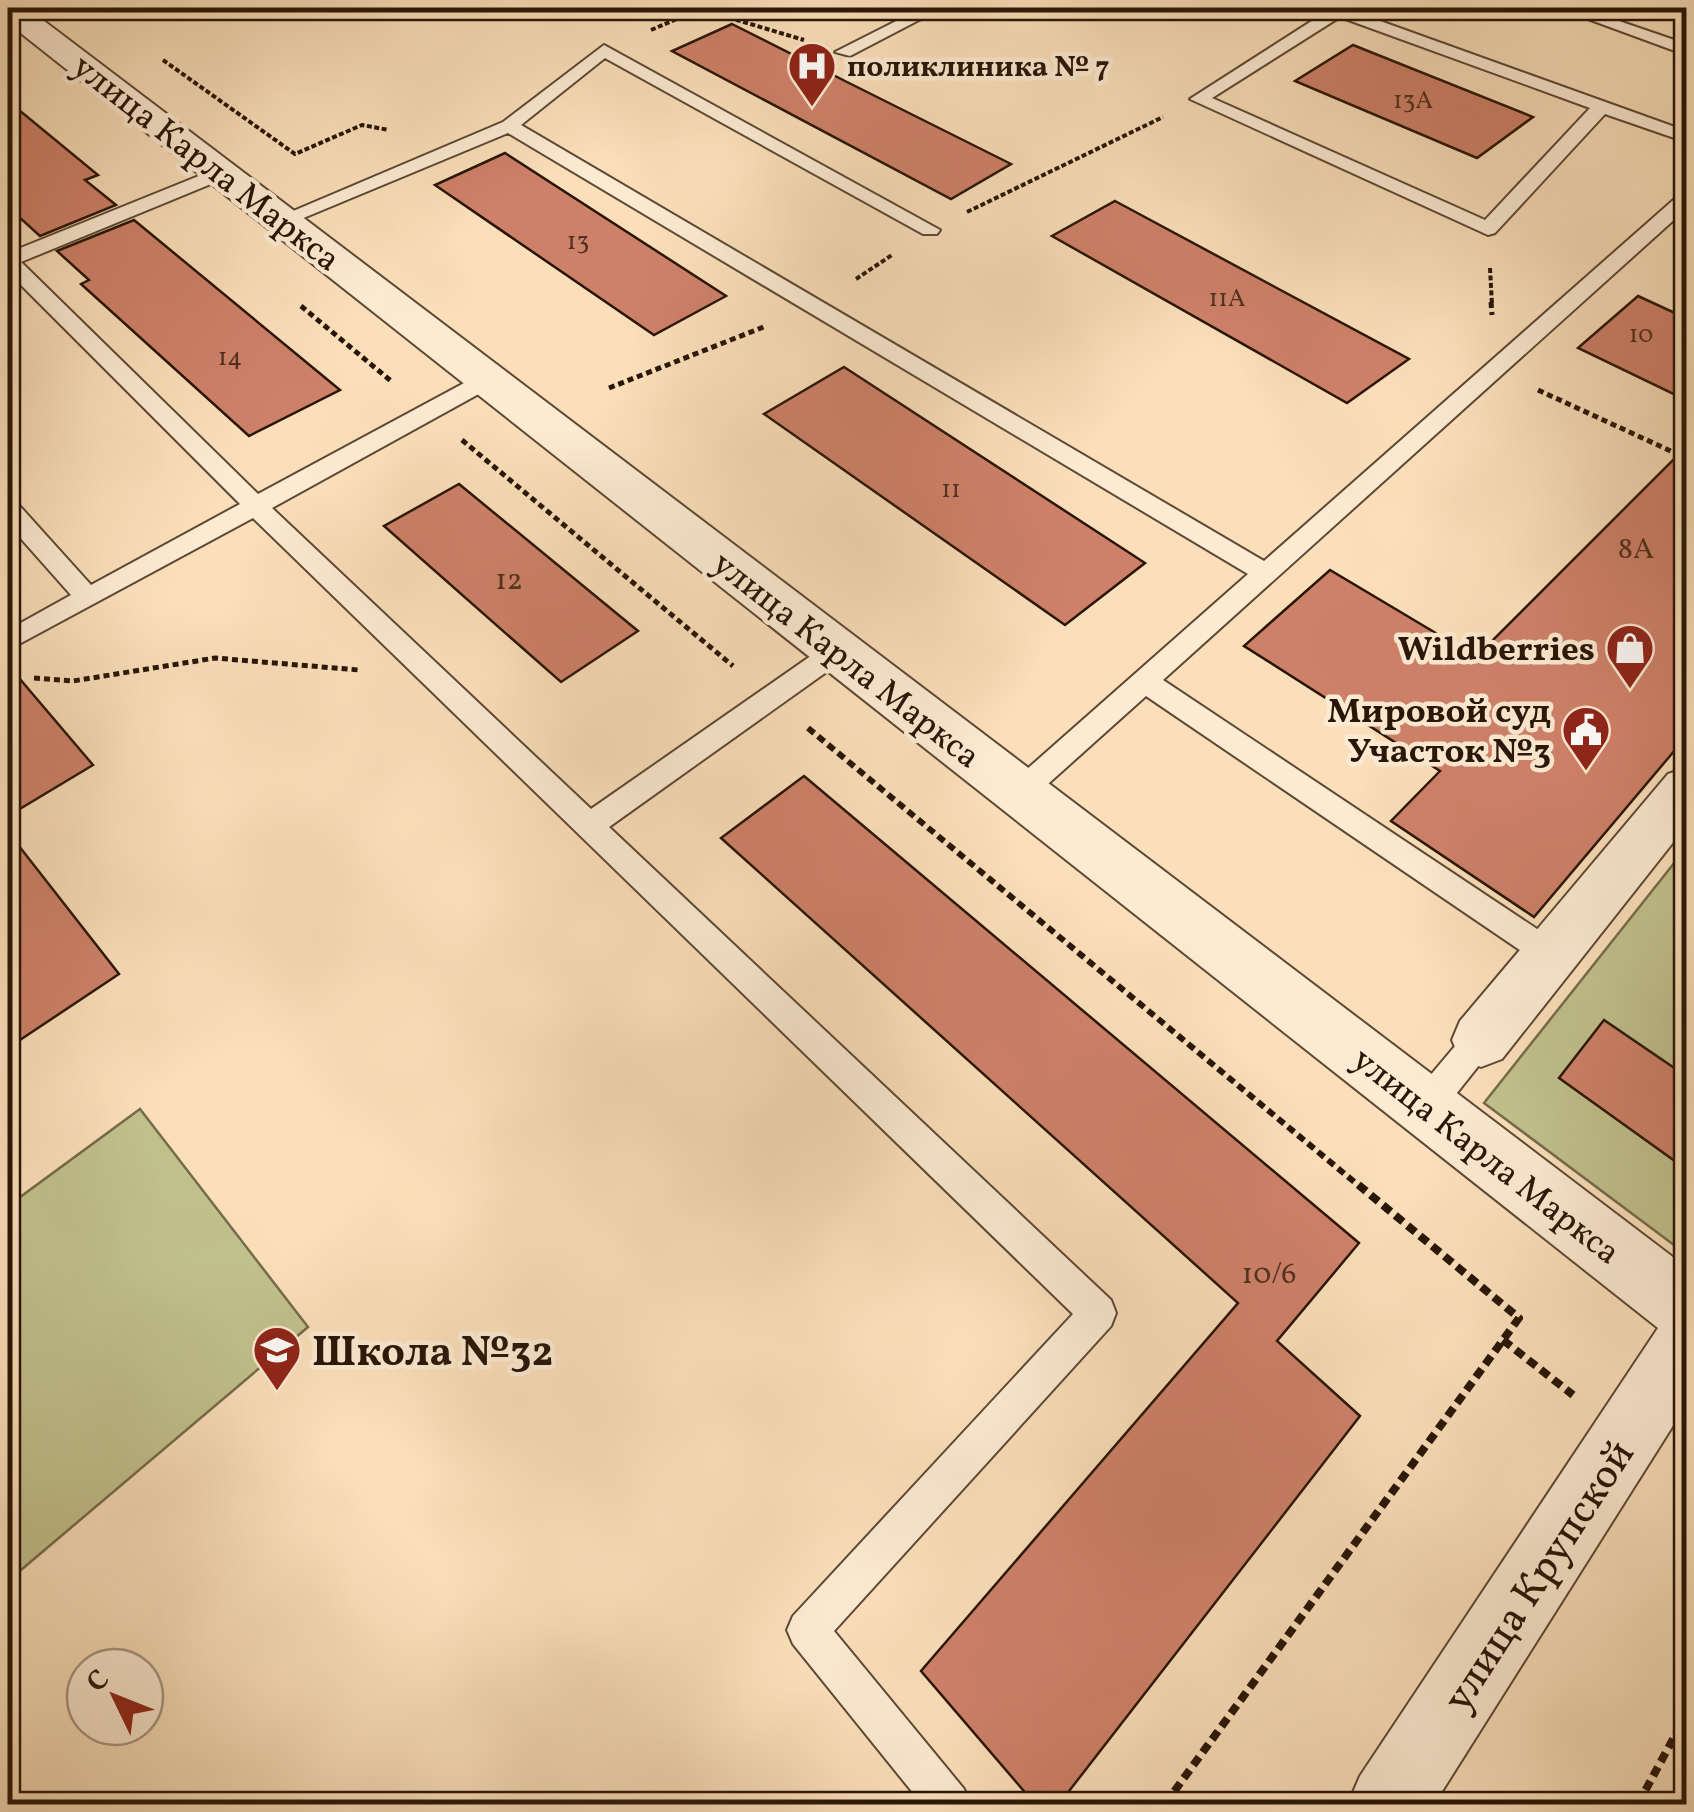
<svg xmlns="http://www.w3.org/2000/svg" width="1694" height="1812" viewBox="0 0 1694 1812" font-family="Vollkorn,serif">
<rect width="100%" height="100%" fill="#fadfba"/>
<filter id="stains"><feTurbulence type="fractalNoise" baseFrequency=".002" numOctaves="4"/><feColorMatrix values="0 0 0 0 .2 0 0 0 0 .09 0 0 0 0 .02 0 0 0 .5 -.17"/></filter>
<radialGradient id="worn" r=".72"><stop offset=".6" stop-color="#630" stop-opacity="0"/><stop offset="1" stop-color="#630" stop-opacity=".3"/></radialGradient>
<path fill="#c1c18d" stroke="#756b4a" stroke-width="2.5" d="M1686 848V1254L1484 1103Z
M140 1109 308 1327 8 1581V1206Z"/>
<path fill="#ce8169" stroke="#291507" stroke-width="2.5" d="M732 24 853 85 1011 164 951 199 672 51Z
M1353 45 1533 117 1477 158 1295 81Z
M8 101 98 175 85 180 116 205 40 236 8 207Z
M505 153 726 296 654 335 435 185Z
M1115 201 1409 359 1347 403 1052 236Z
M134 220 340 390 249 436 81 284 89 280 57 251Z
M1638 296 1686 318V400L1578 348Z
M844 367 1145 563 1065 625 764 414Z
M1686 447V737L1534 917 1391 821 1440 771 1244 646 1330 570 1476 657Z
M459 484 638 631 561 682 384 526Z
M8 665 93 765 8 816Z
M804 776 1359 1243 1277 1341 1360 1416 1059 1804H1035L921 1671 1238 1303 721 838Z
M8 832 119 974 8 1048Z
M1604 1020 1686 1076V1169L1559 1078Z"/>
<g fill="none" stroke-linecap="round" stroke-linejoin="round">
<g stroke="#5d4834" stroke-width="4">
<path id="lane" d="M922 8H942L850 56 835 52Z
M1332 8H1344L1686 131V142L1605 114 1495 233 1488 235 1190 99ZM1340 17 1590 108 1485 220 1212 98Z
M1558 8H1581L1686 44V55Z
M604 45 940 230 937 234H923L605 58 521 125 1264 561 1679 195 1686 193V209L1163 680 1561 945 1565 954C1558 970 1549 980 1531 974L1527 964 1530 957 1146 696 1029 801 1019 804 1009 801 1005 793 1009 785 1248 574 508 133 289 224 282 226 272 220 503 122Z
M221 167 231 173 228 177 21 262 258 494 479 375H495L498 380 495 385 272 508 591 809 828 644H846L850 651 846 658 609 827 1111 1300 1116 1313 1111 1326 834 1631 964 1789 970 1804H922L793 1644 787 1630 793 1616 1073 1314 253 518 8 650V630L71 595 8 524V501L17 503 91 585 240 504 8 272V253Z
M1488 1016 1499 1020 1504 1030 1499 1040 1437 1118 1425 1122 1413 1118 1408 1107 1413 1096 1477 1020Z"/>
</g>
<g stroke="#5d4834" stroke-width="4">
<path id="street" d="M8 8H27L1686 1267V1405L1434 1804H1348L1360 1776 1658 1328 8 23Z
M1686 768V826L1502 1059 1481 1067 1460 1059 1452 1040 1460 1021 1668 774Z"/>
</g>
<path stroke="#291507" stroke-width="4" stroke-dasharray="5 2.5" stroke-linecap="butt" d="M700 9 804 40
M651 30 702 8
M163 60 295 154 362 125 389 130
M967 212 1163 117
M1490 268 1492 305
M856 279 892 255"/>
<path stroke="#291507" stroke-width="5" stroke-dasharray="6 4" stroke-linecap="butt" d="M1491 302 1492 315
M301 306 391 381
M609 388 766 326
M1538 390 1686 458
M462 440 733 666
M34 678 73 681 215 658 359 670"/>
<path stroke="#291507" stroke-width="6" stroke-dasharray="8 5" stroke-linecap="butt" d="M808 728 1358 1185"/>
<path stroke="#291507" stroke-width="8" stroke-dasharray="10 6" stroke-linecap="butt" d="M1503 1340 1573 1395
M1165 1804 1519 1318 1355 1182
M1638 1804 1686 1715"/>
<use href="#lane" fill="#fcead2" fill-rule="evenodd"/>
<use href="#street" fill="#fcead2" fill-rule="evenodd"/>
</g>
<defs>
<g id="hospital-pin" transform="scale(2.5)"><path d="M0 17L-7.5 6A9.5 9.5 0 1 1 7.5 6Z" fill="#8f2418" stroke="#fcead2"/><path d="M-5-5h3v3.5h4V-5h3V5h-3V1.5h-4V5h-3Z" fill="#fff"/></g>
<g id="shop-pin" transform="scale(2.5)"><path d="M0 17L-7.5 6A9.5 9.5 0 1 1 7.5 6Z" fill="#8f2418" stroke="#fcead2"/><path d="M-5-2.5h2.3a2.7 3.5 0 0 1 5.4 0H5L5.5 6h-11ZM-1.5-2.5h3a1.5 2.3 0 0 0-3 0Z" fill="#fff"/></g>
<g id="civic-pin" transform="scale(2.5)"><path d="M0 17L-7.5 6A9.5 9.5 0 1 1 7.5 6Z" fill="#8f2418" stroke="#fcead2"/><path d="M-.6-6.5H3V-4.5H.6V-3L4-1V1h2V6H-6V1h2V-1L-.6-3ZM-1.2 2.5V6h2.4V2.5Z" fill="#fff"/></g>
<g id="school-pin" transform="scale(2.5)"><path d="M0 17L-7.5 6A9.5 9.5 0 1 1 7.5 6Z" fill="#8f2418" stroke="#fcead2"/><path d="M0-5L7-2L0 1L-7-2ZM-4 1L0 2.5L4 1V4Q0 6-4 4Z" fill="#fff"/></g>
</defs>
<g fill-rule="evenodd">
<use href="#hospital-pin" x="812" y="66"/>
<use href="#shop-pin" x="1630" y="648"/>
<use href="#civic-pin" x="1586" y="730"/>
<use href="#school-pin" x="277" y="1350"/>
</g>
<g text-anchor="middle" stroke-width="9" stroke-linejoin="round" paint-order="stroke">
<g font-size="25" fill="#523020">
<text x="1413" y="108">13А</text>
<text x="578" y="249">13</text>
<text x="1227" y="306">11А</text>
<text x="1641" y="342">10</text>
<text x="230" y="365">14</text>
<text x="951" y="497">11</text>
</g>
<g font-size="30" font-weight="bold" fill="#291507" stroke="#fcead2" text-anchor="start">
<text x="847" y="76">поликлиника № 7</text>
</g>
<g font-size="30" fill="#523020">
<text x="1636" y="558">8А</text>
<text x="509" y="589">12</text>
<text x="1269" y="1283">10/6</text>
</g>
<g font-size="35" fill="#291507" stroke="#fcead2">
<text transform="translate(207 162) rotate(38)" y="12">улица Карла Маркса</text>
<text transform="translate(847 659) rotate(38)" y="12">улица Карла Маркса</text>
<text transform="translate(1487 1155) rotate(38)" y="12">улица Карла Маркса</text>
</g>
<g font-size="35" font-weight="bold" fill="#291507" stroke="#fcead2" text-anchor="end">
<text x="1595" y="660">Wildberries</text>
<text x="1551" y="722">Мировой суд<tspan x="1551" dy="40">Участок №3</tspan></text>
</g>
<g font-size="42" font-weight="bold" fill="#291507" stroke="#fcead2" text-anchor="start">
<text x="312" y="1365">Школа №32</text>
</g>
<g font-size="42" fill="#291507" stroke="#fcead2">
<text transform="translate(1537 1575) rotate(-57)" y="15">улица Крупской</text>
</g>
</g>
<rect width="1694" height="1812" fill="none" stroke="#fadfba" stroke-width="40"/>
<rect x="10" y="10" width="1674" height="1792" fill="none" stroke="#291507" stroke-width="5"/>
<rect x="20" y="20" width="1654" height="1772" fill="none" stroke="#291507" stroke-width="2.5"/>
<g transform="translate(115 1697) rotate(313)"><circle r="48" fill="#fcead2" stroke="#a89581" stroke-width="2.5"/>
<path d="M0-8L18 38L0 25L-18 38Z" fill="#8f2418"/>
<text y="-15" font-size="28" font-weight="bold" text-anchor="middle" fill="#291507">С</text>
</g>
<rect width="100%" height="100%" filter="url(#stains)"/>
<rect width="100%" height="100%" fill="url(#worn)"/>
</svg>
